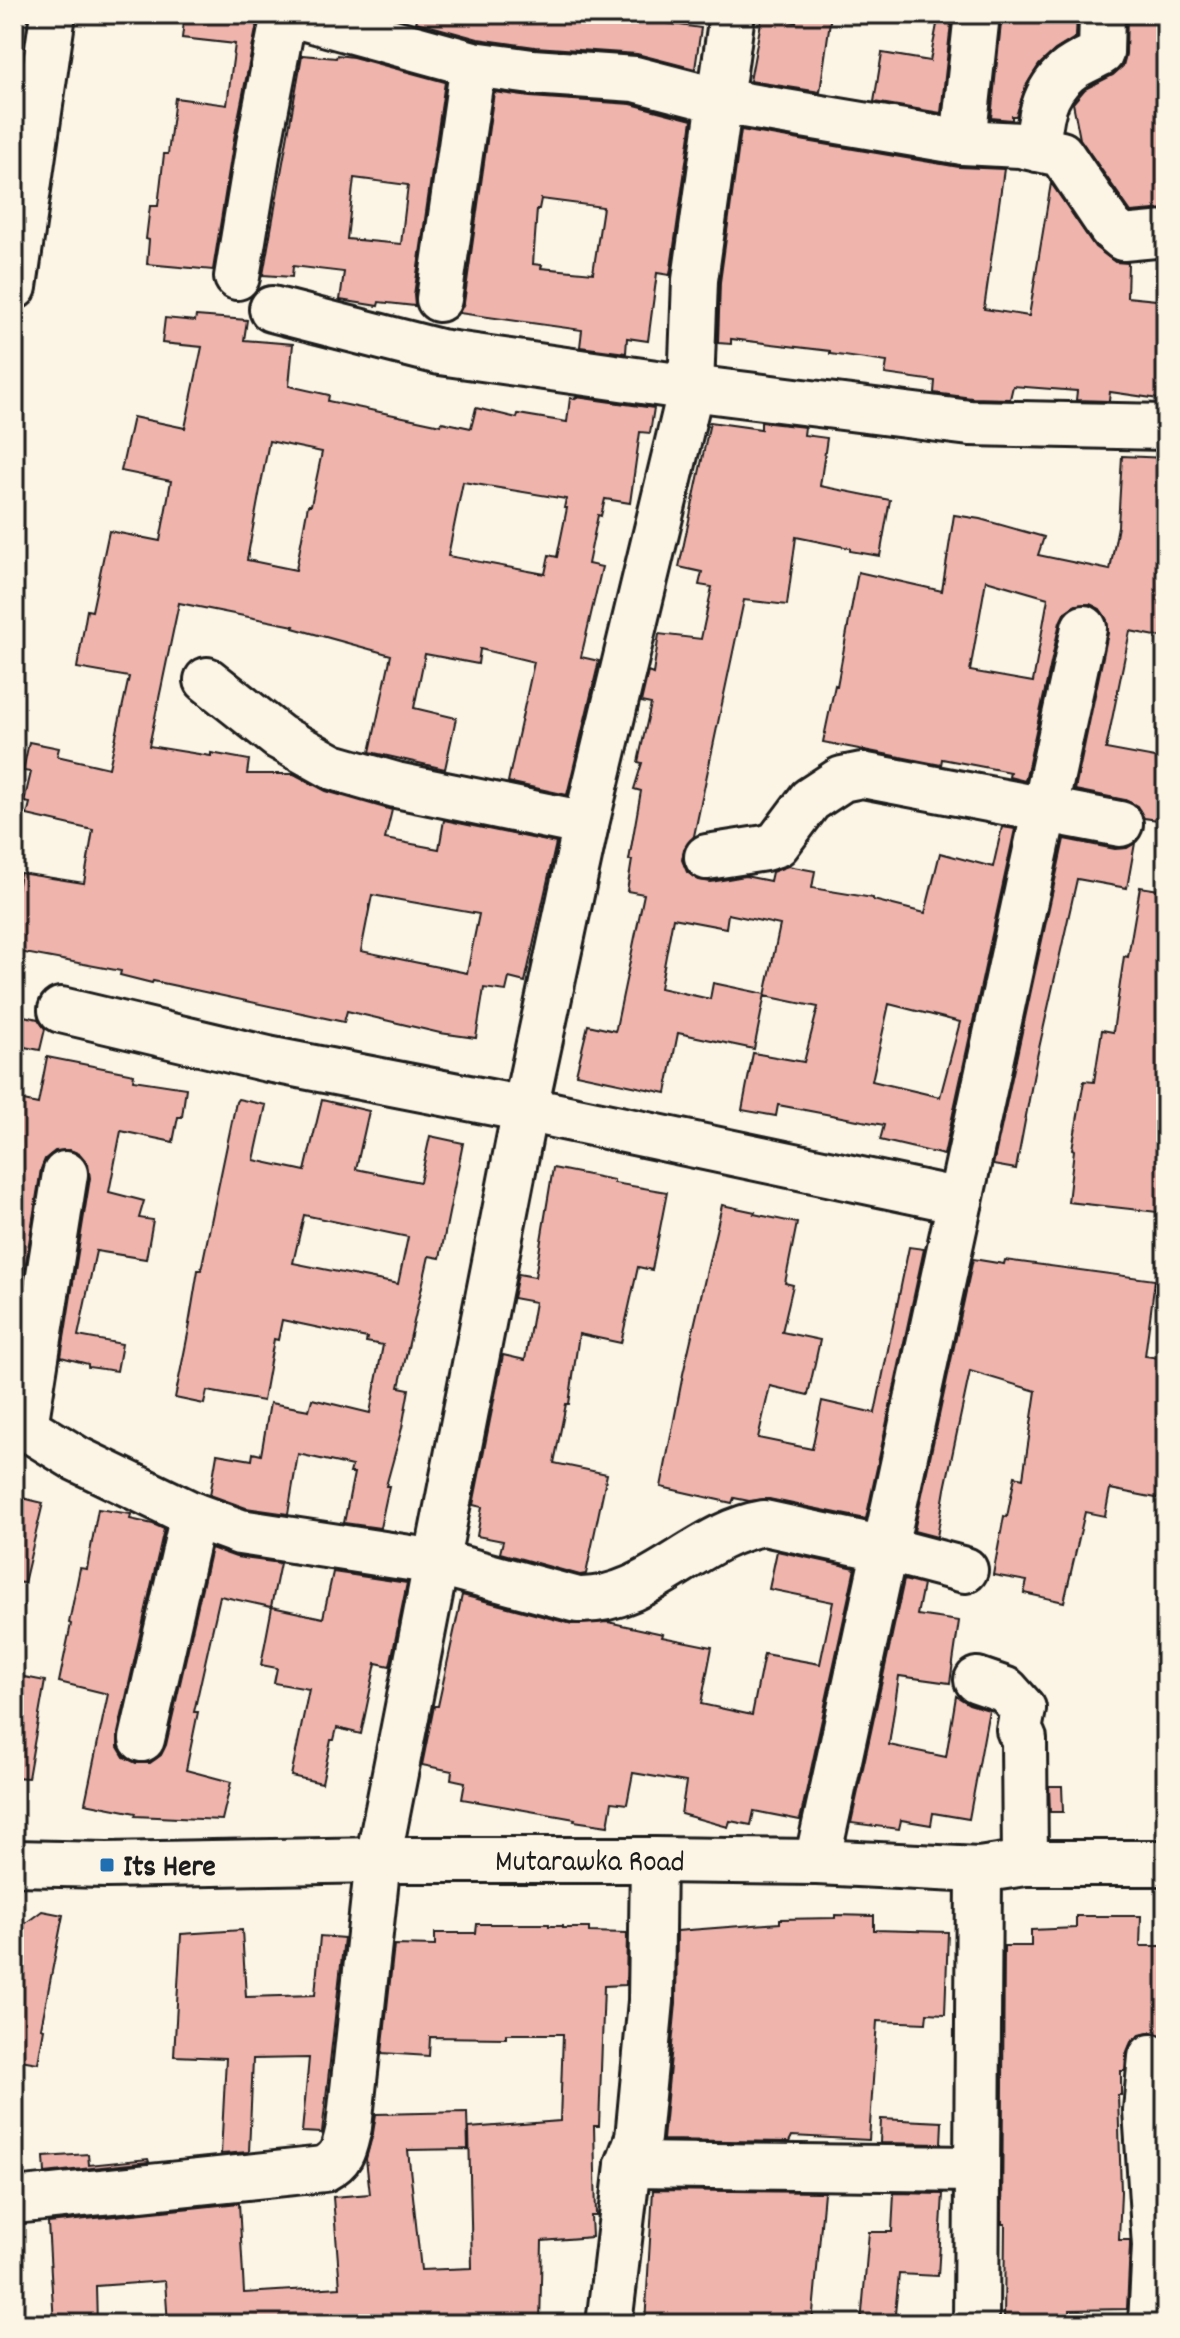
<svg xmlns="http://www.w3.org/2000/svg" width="1180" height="2338" viewBox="0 0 1180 2338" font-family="Dekko,sans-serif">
<rect width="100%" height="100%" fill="#fcf5e5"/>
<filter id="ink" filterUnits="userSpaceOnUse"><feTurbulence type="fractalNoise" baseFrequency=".0125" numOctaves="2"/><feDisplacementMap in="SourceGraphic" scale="16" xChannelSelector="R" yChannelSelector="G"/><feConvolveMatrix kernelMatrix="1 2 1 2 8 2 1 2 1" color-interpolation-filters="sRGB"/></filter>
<g filter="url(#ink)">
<path fill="#efb4ac" stroke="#1c1c1c" stroke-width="2" fill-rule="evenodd" d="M185 14H259L234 139 213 270 147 264 149 240 146 239 150 206H158L164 154H168L175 98 227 105 235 44 182 38Z
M419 14H666L665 23 701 28 695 69 637 54 535 47 478 39 416 22Z
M797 14H831L820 92 750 81 762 17 796 22Z
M939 14H952L941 113 874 102 882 53 930 61Z
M1002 14H1077L1076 37 1055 50 1039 65 1026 86 1016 116H1012V120L991 118Z
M1127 14H1166V209L1131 212 1080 139 1073 103 1085 89 1113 75 1123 66 1126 54Z
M302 55 336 58 337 55 353 57 445 82 414 295 415 306 379 302 378 306 340 300 344 272 293 266 292 277 263 275ZM354 178 408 185 401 244 347 239Z
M494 92 530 97 631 104 692 120 670 275 657 273 648 341 627 338 626 353 580 347 582 330 459 313 464 303ZM541 199 603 207 593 273 541 268 542 265 533 264 537 209H539Z
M741 130 959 167 1004 169 984 309 1029 316 1051 183 1095 247 1115 262 1128 263 1127 297 1166 301V400L1110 392 1109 401 1076 400 1077 391 1013 386 1010 399 972 398 934 393 935 381 885 374 887 362 830 354V351L731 339V344L718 343 720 282Z
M196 316 247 320 244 340 293 344 289 386 329 395 328 401 441 425 442 422 471 428 476 408 517 418 518 414 567 422 570 398 575 399 576 397 654 408 650 433 640 432 630 503 605 499 601 516 598 515 588 564 602 567 581 657 599 661 567 795 508 782 534 662 480 649 478 664 425 654 414 708 456 718 445 769 370 752 391 655 293 628 294 626 179 603 149 746 211 756V753L249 760 247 774H294L326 791 392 810 385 839 439 849 444 820 556 843 525 982 509 978 506 991 484 988 476 1038 440 1033 347 1011 344 1022 153 981 152 983 120 975 121 971 14 951V908L20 873 84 883 93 830 27 815 30 803 24 802 31 772 23 771 29 742 59 748 57 756 109 768 129 677 77 668 87 610 92 611 109 531 160 541 171 481 121 471 133 417 185 428 202 347 162 343 165 318 195 321ZM269 441 322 452 311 505H308L296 570 247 560ZM463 482 566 499 564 508H567L557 557 549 555 545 574 448 556ZM372 895 479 914 467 973 361 951Z
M710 422 761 429V422L805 427 804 435 827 438 820 486 890 500 880 556 850 551V548L796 537 787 605 744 600 694 836 684 849 682 860 687 872 699 880 711 882 745 876 770 881 772 872 788 866 815 871 812 888 873 898V900L925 913 940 853 993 867 1002 827 1015 829 944 1155 880 1140 884 1125 778 1105 776 1116 742 1110 753 1053 804 1062 818 1007 765 996 780 925 728 914 726 928 673 918 660 988 710 999 713 983 765 994 754 1049 678 1033 666 1093 576 1074 588 1025 615 1031 616 1028 644 894 627 891 632 860H629L641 791 634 789 642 763 638 762 651 704 641 702 648 672 653 674 659 634 701 639 712 587 699 585 702 572 679 567ZM889 1004 960 1022 940 1097 872 1081Z
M1122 456 1166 458V638L1130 631 1106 749 1166 760V821L1144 818 1137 806 1125 800 1075 790 1108 633 1107 620 1100 609 1090 604 1076 605 1065 612 1060 622 1025 781 1009 777 1010 772 942 759 941 765 823 742 835 685 837 686 858 572 942 591 954 515 980 519 1044 537 1038 555 1110 570 1118 526ZM986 580 1048 598 1033 682 970 671Z
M1064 839 1115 849 1127 848 1135 843 1127 888 1077 879 1037 1057 1016 1169 993 1165Z
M1140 887 1166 891V1213L1068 1202 1074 1150 1072 1149 1084 1081 1094 1082 1102 1030 1113 1032 1124 956 1128 957Z
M14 1014 38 1019 45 1029 40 1050 14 1045Z
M47 1057 134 1074 133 1080 186 1088 182 1117H178L173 1142 121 1131 109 1192 144 1201 139 1218 153 1220 146 1259 96 1251 78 1336 122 1344 117 1371 88 1367V1364L61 1357 90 1178 88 1164 80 1154 70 1150 55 1151 45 1159 41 1169 14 1336V1099L38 1104Z
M238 1099 266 1105 254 1160 305 1171 322 1100 369 1111 356 1169 420 1182 430 1136 463 1143 440 1258 429 1256 399 1387 409 1389 402 1428 386 1486H389L380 1528 344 1523 354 1473H350L352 1466 298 1454 288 1514 246 1508 210 1495 217 1454 252 1460 253 1453 261 1455 270 1403 309 1410 312 1399 370 1413 383 1345 366 1342 367 1338 282 1320 278 1340 274 1339 263 1401 207 1391 204 1404 175 1398 190 1324H189L198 1270H201L236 1102ZM304 1215 408 1237 398 1284 293 1263Z
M553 1168 614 1180V1183L667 1192 652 1270 638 1267 621 1343 579 1334 569 1404H566L554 1463 607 1474 586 1574 580 1575 500 1553 503 1541 477 1536 482 1507 473 1505 503 1355 525 1360 535 1302 513 1298 518 1274 535 1277Z
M722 1205 755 1212 754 1214 797 1223 785 1283 793 1285 782 1332 820 1340 808 1395 770 1386 758 1438 812 1449 822 1401 875 1413 909 1247 924 1249 866 1519 769 1499 749 1501 734 1498 732 1503 661 1487 683 1374Z
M973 1259 1004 1264 1005 1260 1155 1280 1145 1356 1166 1359V1500L1110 1489 1105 1516 1085 1512 1064 1602 1024 1593 1027 1581 993 1575 1004 1516 1007 1517 1015 1476 1023 1478 1036 1391 970 1371 945 1489 937 1537 914 1531Z
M14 1496 43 1503 24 1583 14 1582Z
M98 1509 131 1514 130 1519 153 1524 164 1529 118 1733V1747L124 1757 136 1763H150L161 1755 166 1745 211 1548 236 1557 280 1563 271 1607 220 1596 194 1712H198L186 1770 231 1782 222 1820 135 1816 136 1813 85 1803 108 1694 59 1682 71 1624 69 1623 80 1568 87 1569Z
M777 1551 855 1568 800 1820 754 1811 751 1825 730 1821 728 1827 681 1814 686 1782 633 1773 627 1804 612 1802 608 1826 574 1821 575 1819 462 1799 465 1782 451 1779 452 1771 422 1765 434 1706H438L462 1595 572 1624 608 1622 663 1634 662 1637 712 1647 701 1704 752 1715 764 1654 820 1664 833 1602 769 1589Z
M333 1572 407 1583 390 1666 376 1663 361 1734 337 1728 334 1740H331L322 1783 291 1776 309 1689 274 1683 277 1668 261 1665 272 1607 323 1618Z
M904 1580 923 1585 917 1615 959 1621 950 1683 899 1676 889 1745 946 1757 956 1696 969 1704 989 1710 969 1819 933 1813 931 1825 901 1820 899 1829 851 1823Z
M14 1675 45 1681 28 1778 14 1777Z
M1049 1786H1062L1063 1812H1050Z
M42 1911 63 1915 41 2028 44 2029 38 2063 14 2059V1947L19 1928Z
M835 1915 874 1916V1930L948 1932 945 2014 927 2013 926 2023 877 2021 869 2140 792 2136 789 2142 663 2140 676 2003 677 1931 780 1923V1919L835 1918Z
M1076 1916H1141L1140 1946H1166V2037L1153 2032 1140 2035 1131 2042 1126 2054 1125 2071H1121V2095H1118L1121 2192 1119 2240H1130V2246L1127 2309 1070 2310 1071 2324H1004L1005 2224H1002L1004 1946H1031V1930L1076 1928Z
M477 1924H549V1926H562V1928H589V1932L627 1933 626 1985 604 1986 599 2126H594L596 2216H591L592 2237 542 2241 540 2324H168L165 2281 96 2286 97 2324H54L48 2223 239 2203 244 2293 340 2287 333 2197 370 2194 366 2159 373 2133 376 2114 467 2112 468 2149 408 2150 421 2270 472 2268 469 2128 560 2121 563 2034H506V2038L430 2037 429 2056 382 2053 394 1945 435 1946V1933H476Z
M242 1930 246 1997 315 1995 320 1936 344 1938 322 2133 302 2132 309 2058 253 2059 249 2152 221 2154 226 2058 174 2056 181 1934Z
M881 2119 942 2122 941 2144 880 2143Z
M88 2154 89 2165 148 2159 149 2162 45 2173 44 2157Z
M653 2190 824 2192 812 2324H645Z
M894 2193 943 2194 938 2276 899 2274 894 2324H861L869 2232H892Z"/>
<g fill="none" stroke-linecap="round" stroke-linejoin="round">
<g stroke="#1c1c1c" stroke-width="50">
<g id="minor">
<path d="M291 14 473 64 532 72 635 79 720 101 963 142 1020 145 1061 154 1111 228 1123 238 1166 234"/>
<path d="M963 142 977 14"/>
<path d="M1038 149C1039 120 1043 92 1067 72 1076 64 1090 59 1101 53L1102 14"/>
<path d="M237 277 259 144 284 14"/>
<path d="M439 299 473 64"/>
<path d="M272 309 440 352 691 388 970 423 1166 427"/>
<path d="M207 680 279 737 333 767 396 785 586 824"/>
<path d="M707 857 765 848 777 844 810 800 842 779 862 775 1120 824"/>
<path d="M61 1010 268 1059 525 1109 960 1201"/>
<path d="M65 1174 25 1427 77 1459 193 1515 240 1532 436 1562 578 1600C649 1602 696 1534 764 1523L885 1549 965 1570"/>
<path d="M977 1680 1006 1690 1023 1709 1019 1730 1024 1739 1025 1863"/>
<path d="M142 1739 193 1515"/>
<path d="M817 1862 1084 628"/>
<path id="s1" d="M14 1863 107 1865 378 1860H653L817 1862 979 1870 1025 1863H1166"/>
<path d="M1151 2057 1146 2110 1155 2246 1151 2324"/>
<path d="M628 2165 976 2169"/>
<path d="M14 2201 324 2169C344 2158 344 2148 349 2127L378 1860 525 1109 586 824 691 388 695 280 732 14"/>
<path d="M609 2324 628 2165 638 2138 651 2001 653 1860"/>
<path d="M976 2324 979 1870"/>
</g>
</g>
<g stroke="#1c1c1c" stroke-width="50">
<path id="major" d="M14 287 53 14"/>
</g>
<use href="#minor" stroke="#fcf5e5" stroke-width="44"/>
<use href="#major" stroke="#fcf5e5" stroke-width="44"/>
</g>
</g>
<rect fill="#1f6fb2" stroke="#fcf5e5" stroke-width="3" x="99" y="1857" width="16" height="16" rx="4"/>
<g text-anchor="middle" stroke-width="8" stroke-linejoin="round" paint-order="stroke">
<g font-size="30" fill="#1c1c1c" stroke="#fcf5e5">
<text dy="10" stroke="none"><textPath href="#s1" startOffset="576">Mutarawka Road</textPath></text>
</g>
<g font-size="30" font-weight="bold" fill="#1c1c1c" stroke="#fcf5e5" text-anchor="start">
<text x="123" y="1875">Its Here</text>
</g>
</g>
<rect width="1180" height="2338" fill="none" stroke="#fcf5e5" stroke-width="48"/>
<rect x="24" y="24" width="1132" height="2290" fill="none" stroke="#1c1c1c" stroke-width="3" filter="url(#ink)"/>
</svg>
